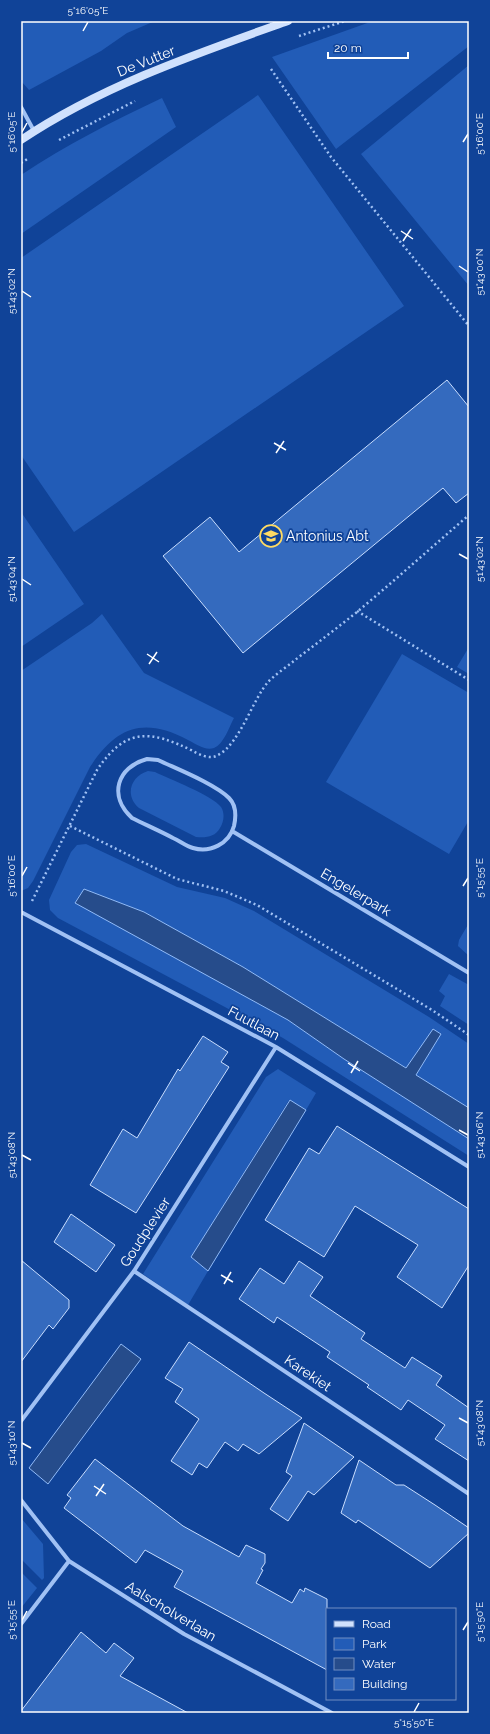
<svg xmlns="http://www.w3.org/2000/svg" width="490" height="1734" viewBox="0 0 490 1734" font-family="Raleway,sans-serif">
<rect width="100%" height="100%" fill="#104398"/>
<path fill="#225cb7" d="M21 21H155L127 33 101 51 29 90 21 81Z
M373 21H469V46L336 149 272 57Z
M469 65V286L361 154Z
M258 95 404 306 74 532 21 455V258Z
M162 98 176 127 21 234V175C66 145 113 121 162 98Z
M21 512 84 604 21 647Z
M102 614 144 673 234 718C229 727 224 744 214 748 205 751 196 744 188 740 144 717 117 726 90 767L33 881 28 888 21 891V671L92 623Z
M469 647V674L457 667Z
M402 654 469 693V820L449 854 326 782Z
M148 771 155 772C169 779 212 795 221 807 225 813 224 822 220 828 215 837 206 838 196 837L139 808C124 795 131 776 148 771Z
M86 844 177 887 225 898 254 911 429 1017 469 1044V1108L416 1075 441 1033 433 1030 406 1068 243 967 144 912 84 889 75 902 288 1020 344 1059 469 1139V1156L283 1038 58 918 50 910 49 900 71 852 77 845Z
M469 923V956L458 946 459 940Z
M449 974 469 985V1025L440 1006 445 996 439 991Z
M278 1069 316 1093 306 1110 289 1100 191 1257 208 1271 188 1305 143 1274 266 1077Z
M21 1518 43 1544 44 1578 42 1580 21 1559Z
M21 1572 37 1588 21 1608Z"/>
<path fill="#264c8b" stroke="#91bbf8" d="M84 889 144 912 243 967 406 1068 433 1029 441 1034 416 1075 469 1108V1139L344 1059 288 1020 75 903Z
M290 1100 306 1110 208 1271 191 1257Z
M121 1344 141 1359 48 1484 29 1468Z"/>
<path fill="#346abe" stroke="#c8ddfe" d="M447 380 469 407V493L456 503 443 488 243 653 163 556 210 517 239 552Z
M203 1036 228 1052 221 1062 229 1067 136 1213 90 1185 123 1129 137 1138 178 1069 180 1071Z
M337 1126 469 1209V1265L442 1308 397 1277 418 1245 355 1206 324 1257 265 1220 309 1148 319 1154Z
M71 1214 115 1245 96 1272 54 1242Z
M21 1260 69 1300V1308L53 1329 49 1325 21 1362Z
M299 1261 323 1277 310 1296 365 1333 361 1339 405 1368 412 1357 442 1376 436 1385 469 1408V1461L435 1439 445 1425 408 1400 401 1410 367 1387 369 1385 327 1357 330 1352 277 1317 274 1323 239 1299 260 1268 284 1284Z
M189 1342 264 1393 302 1418 259 1454 243 1444 238 1451 225 1442 207 1468 199 1463 192 1475 171 1461 199 1419 175 1402 183 1389 165 1378Z
M304 1423 354 1457 314 1495 308 1491 288 1521 270 1509 292 1476 286 1472Z
M95 1459 183 1526 239 1557 246 1545 265 1554V1563L261 1569 263 1570 256 1583 292 1603 300 1589 304 1592 305 1588 327 1599V1670L174 1587 183 1571 145 1550 136 1563 64 1508 71 1498 67 1495Z
M359 1460 396 1485H404L435 1505 469 1528V1533L430 1568 358 1520 356 1523 341 1513Z
M81 1632 106 1653 114 1643 134 1658 120 1676 188 1713H21V1711Z"/>
<g fill="none" stroke-linecap="round" stroke-linejoin="round">
<path stroke="#a0c1f4" stroke-width="2.5" stroke-dasharray="2 3" stroke-linecap="butt" d="M299 36 345 21
M271 69 331 157 469 326
M59 140 135 101
M21 163 29 158
M357 611 469 680
M70 826 177 879 224 891 257 905 432 1010 469 1035
M32 901 97 770C126 727 150 730 193 751 200 755 211 760 218 755 240 744 253 698 269 681 277 673 287 667 295 660 316 644 337 628 357 612 395 580 432 547 469 515"/>
<path stroke="#a0c1f4" stroke-width="4" d="M21 107 34 131
M147 759 158 760C177 769 215 784 229 798 236 805 236 817 234 826 229 844 210 853 193 848 186 846 180 841 173 838 160 831 146 825 132 818 108 796 117 767 147 759Z
M232 831 469 973
M21 912 276 1047 469 1167
M134 1271 469 1494
M21 1421 134 1271 276 1047
M21 1500 69 1561 184 1634 332 1713
M21 1624 69 1561"/>
<path stroke="#d0e1fd" stroke-width="8" d="M21 140C101 86 198 53 288 21"/>
</g>
<path fill="none" stroke="#fff" stroke-width="1.5" d="M83 31 88 22M22 132 27 123M463 142 468 134M401 231 413 239M403 241 411 229M459 266 468 272M22 291 31 297M274 443 286 450M276 453 284 441M459 554 468 559M22 579 31 585M147 654 159 662M149 664 157 652M22 876 27 867M463 886 468 878M348 1063 360 1071M351 1073 358 1061M459 1130 468 1135M22 1155 31 1160M221 1275 233 1282M224 1284 231 1272M459 1418 468 1423M22 1443 31 1448M94 1486 106 1494M96 1496 104 1484M22 1620 27 1611M463 1630 468 1622M414 1712 419 1703"/>
<defs>
<g id="school-ring" transform="scale(1.15)"><circle r="9.5" fill="#104398" stroke="#ffdb63" stroke-width="1.5"/><path d="M0-5L7-2L0 1L-7-2ZM-4 1L0 2.5L4 1V4Q0 6-4 4Z" fill="#ffdb63"/></g>
</defs>
<g fill-rule="evenodd">
<use href="#school-ring" x="271" y="536"/>
</g>
<g text-anchor="middle" stroke-width="3.5" stroke-linejoin="round" paint-order="stroke">
<g font-size="14" fill="#fff" stroke="#104398">
<text transform="translate(146 61) rotate(-22)" y="5">De Vutter</text>
<text transform="translate(356 892) rotate(31)" y="5">Engelerpark</text>
<text transform="translate(254 1023) rotate(28)" y="5">Fuutlaan</text>
<text transform="translate(145 1232) rotate(-57)" y="5">Goudplevier</text>
<text transform="translate(308 1373) rotate(34)" y="5">Karekiet</text>
<text transform="translate(171 1611) rotate(31)" y="5">Aalscholverlaan</text>
</g>
<g font-size="14" fill="#fff" stroke="#104398" text-anchor="start">
<text x="286" y="541">Antonius Abt</text>
</g>
</g>
<rect width="490" height="1734" fill="none" stroke="#104398" stroke-width="44"/>
<rect x="326" y="1608" width="130" height="92" fill="#104398" stroke="#708ec1"/>
<rect x="334" y="1621" width="20" height="6" fill="#d0e1fd" stroke="#708ec1"/>
<text x="362" y="1628" font-size="12" fill="#ffffff">Road</text>
<rect x="334" y="1638" width="20" height="12" fill="#225cb7" stroke="#708ec1"/>
<text x="362" y="1648" font-size="12" fill="#ffffff">Park</text>
<rect x="334" y="1658" width="20" height="12" fill="#264c8b" stroke="#708ec1"/>
<text x="362" y="1668" font-size="12" fill="#ffffff">Water</text>
<rect x="334" y="1678" width="20" height="12" fill="#346abe" stroke="#708ec1"/>
<text x="362" y="1688" font-size="12" fill="#ffffff">Building</text>
<path d="M328 52v6h80v-6" fill="none" stroke="#ffffff" stroke-width="2"/>
<text x="334" y="52" font-size="12" fill="#ffffff" stroke="#104398" stroke-width="3" paint-order="stroke">20 m</text>
<rect x="22" y="22" width="446" height="1690" fill="none" stroke="#fff" stroke-width="1.5"/>
<g font-size="10" text-anchor="middle" fill="#fff">
<text x="88" y="14">5°16'05"E</text>
<text transform="translate(11 132) rotate(-90)" y="4">5°16'05"E</text>
<text transform="translate(479 134) rotate(-90)" y="4">5°16'00"E</text>
<text transform="translate(479 272) rotate(-90)" y="4">51°43'00"N</text>
<text transform="translate(11 291) rotate(-90)" y="4">51°43'02"N</text>
<text transform="translate(479 559) rotate(-90)" y="4">51°43'02"N</text>
<text transform="translate(11 579) rotate(-90)" y="4">51°43'04"N</text>
<text transform="translate(11 876) rotate(-90)" y="4">5°16'00"E</text>
<text transform="translate(479 878) rotate(-90)" y="4">5°15'55"E</text>
<text transform="translate(479 1135) rotate(-90)" y="4">51°43'06"N</text>
<text transform="translate(11 1155) rotate(-90)" y="4">51°43'08"N</text>
<text transform="translate(479 1423) rotate(-90)" y="4">51°43'08"N</text>
<text transform="translate(11 1443) rotate(-90)" y="4">51°43'10"N</text>
<text transform="translate(11 1620) rotate(-90)" y="4">5°15'55"E</text>
<text transform="translate(479 1622) rotate(-90)" y="4">5°15'50"E</text>
<text x="414" y="1726">5°15'50"E</text>
</g>
</svg>
